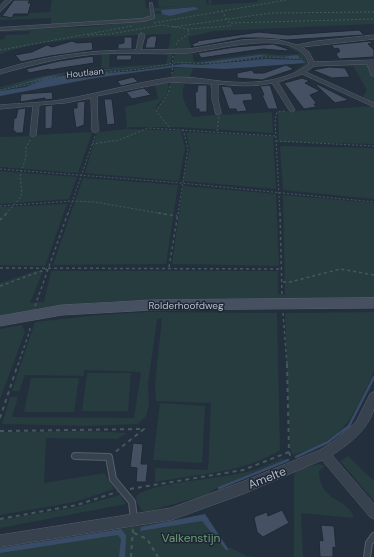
<svg xmlns="http://www.w3.org/2000/svg" width="374" height="557" viewBox="0 0 374 557" font-family="'DM Sans',sans-serif">
<rect width="100%" height="100%" fill="#242f3e"/>
<path fill="#263c3f" fill-rule="evenodd" d="M52 0H145L146 8 150 9 151 17 147 19C115 21 83 25 51 26V18L0 20V17L28 16 29 13 50 12Z
M158 0H206L207 5H209L208 0H211L212 4 210 5 258 2V0H374V24L214 31 188 37 191 48H203L175 51 178 41 174 51H141L143 45 142 50H168L171 34 145 35V37H139V35C93 37 44 39 0 54V40L4 39 6 35 28 34 30 31 0 32V30L86 27 142 21 152 19 154 14 161 13 170 16 199 9C190 4 164 11 153 12L155 8 177 6 159 7Z
M290 46 301 51 309 59H287L266 57 208 63H173L175 53 192 51 194 62 262 53 279 55 301 54 288 47Z
M119 52V54H110L109 67 166 64 168 55H164V53H173L170 64 172 66 45 79 30 85 0 91 2 89 0 87 41 76 101 67 102 54 88 55V54ZM135 66 46 77 30 83 19 85 44 77 72 72Z
M268 58 285 60 309 59V64L298 72 294 71 306 63 305 61 269 59 201 65H174C182 61 190 64 199 64 221 66 245 60 268 58Z
M364 63 368 64V69L374 80V104L352 94 363 97 367 90 353 66H333V64Z
M174 68H193L190 77 196 78 194 79H170L174 72Z
M168 81C170 101 157 99 155 110 162 100 171 96 170 81L209 83 212 85V88L210 89V84L186 82C178 95 186 106 193 117L215 115 213 108H216L218 115H220L219 110 221 109 223 115 272 112 273 133 179 127H129L128 129 181 131 185 148 179 181 85 173 97 132V121H99L100 132 127 129 125 107 158 99 155 85 139 87Z
M285 104 296 111 374 106V144L279 142 278 112 289 111Z
M92 120H94V132L92 133 78 173 0 167V137L29 136 38 127 37 135 92 132Z
M186 132 273 136 276 189 183 181 190 149Z
M280 146 374 148V199L283 190Z
M0 171 77 177 69 199 0 204Z
M83 178 178 185 166 264 53 265Z
M183 186 276 194 279 266 172 264Z
M283 195 374 203V297L277 300 115 301 76 304 0 317V283L36 271H43L30 303 44 302 51 271H278V294L285 295Z
M67 204 45 266 0 265V207Z
M149 312 277 313 280 450C242 474 198 473 155 482V468L208 470 211 403 156 401 155 384 162 318 157 319 148 384 149 405 146 416 138 424 88 426 2 424 10 397H18L12 417 134 418 141 372 84 370V376L25 375 19 391H12L35 322 98 315Z
M374 312C374 327 374 357 374 370 372 378 367 386 364 393 345 433 335 440 293 455L290 448 285 315 287 313Z
M22 325 25 332 0 399V329Z
M87 373H131L128 411H82Z
M31 378H79L74 412H24Z
M160 403 205 406 202 463 153 460Z
M91 431 127 433 117 439 46 438 44 483 105 473 114 489 75 502 0 515V432Z
M348 456 374 481V501L340 461Z
M282 458 283 460 218 487 206 495 149 511H142L137 503 136 496C154 481 224 479 251 471 262 468 272 463 282 458Z
M318 464 325 466 319 471C320 503 346 496 354 518L301 513 303 557H294V474L299 470Z
M120 495 126 504 0 528V520L76 507Z
M199 516 229 550V547L247 556 253 557H0V549Z"/>
<path fill="#394c67" d="M194 7 199 9 170 16 162 14 161 10Z
M260 55 282 57 297 55 300 58C288 59 278 55 266 56 244 58 221 64 199 63Z
M266 59 302 60 306 63 225 69 175 67 95 78 0 96V91L26 87 45 79 65 76 134 71 184 64 201 65Z
M149 66 64 74 0 90 44 77 72 72Z
M205 514 229 550H226L202 521 140 531 141 527Z
M121 529 126 535 125 557H119L121 539 118 535 0 553V548Z"/>
<g fill="none" stroke-linecap="round" stroke-linejoin="round">
<path stroke="#394c67" stroke-width="2.5" d="M296 457 328 442 349 426 374 377
M219 488 288 460"/>
</g>
<path fill="#455162" stroke="#1f2835" d="M14 0H30L28 3H31L28 14H14L12 18 2 16Z
M359 30 364 35 286 40 262 38H242L194 47 192 44 198 42 197 41 259 32 288 35Z
M151 36H157L155 48H145L147 39Z
M124 37H132V49H118V44L124 43Z
M72 41 77 43 92 42 93 50 50 56 21 62 15 55 32 52 47 45 52 47Z
M370 41 372 43 368 44 374 50V57L339 59 336 54 340 51 338 48 335 49 331 45Z
M273 44 288 49 287 51 263 49 201 58 198 53 235 47Z
M117 55H132L131 60H116Z
M93 56 94 63 49 70V69L29 73 26 69 59 61Z
M286 65 294 69 262 80 237 78V73L252 70 254 73H264Z
M329 67 345 68 350 77 332 78 312 70Z
M133 77 138 82 121 86 117 81Z
M302 78 310 81 305 83 320 91 310 95 317 104H314L316 107 304 109 284 83Z
M317 84 349 100 335 103 316 85Z
M198 85H207V112H199V109H196L195 92H197Z
M270 85 278 109H268L262 95H264L260 86Z
M221 86 231 87 234 94 251 93 253 100 243 101 247 111 237 112 236 109H229Z
M144 88 151 95 132 99 126 92Z
M52 92 53 99 45 100V98L20 102 21 94Z
M104 99H112L115 124 107 125Z
M85 101 84 125 76 128 73 108H77V102Z
M53 105 52 128 45 129V106Z
M26 108 23 133H15V131H13L14 118H16L18 109Z
M133 443 143 444 141 464H148L146 482H136L137 468 130 467Z
M282 510 289 523 263 537 257 532 254 518 256 516 267 512 268 516Z
M321 525 334 526 336 548 333 547V557H320L319 540 323 541Z"/>
<g fill="none" stroke-linecap="round" stroke-linejoin="round">
<g stroke="#565f6c" stroke-width="4">
<path id="service-far1" d="M0 29 143 20 153 17 151 4"/>
</g>
<g stroke="#565f6c" stroke-width="8">
<path id="service" d="M75 456 109 457 113 479 132 502 134 519
M367 557 369 543 374 536"/>
</g>
<g stroke="#565f6c" stroke-width="1">
<path id="minor" d="M142 33 145 35 141 50 189 49 242 40 262 39 279 40 297 45 317 41 374 35V39L302 47 309 52 314 62 374 60V77L371 75 367 64 314 66 306 72 374 103V107L302 74 278 82 295 110 292 112 289 110 272 83C255 87 236 86 218 84V99L221 113 218 115 216 114 212 99V84L169 82 97 96 98 131 95 133 92 131 91 98 65 103 39 105 36 135 33 137 30 135 33 106 0 109V105C22 103 45 103 66 99 100 93 134 83 168 78 189 75 210 81 231 82 258 84 288 80 309 64 298 25 215 51 187 53 157 55 126 52 96 54 62 57 32 65 0 74V70C44 56 89 50 136 50L139 35Z
M374 392C374 397 374 404 374 408 369 429 349 444 332 455L374 504V519L370 517 322 460 243 494 171 520 0 547V535L171 508 242 482 320 450 334 441 356 422 370 394Z"/>
</g>
<g stroke="#565f6c" stroke-width="1">
<path id="tertiary" d="M6 0H12L0 12V6Z"/>
</g>
<g stroke="#565f6c" stroke-width="1">
<path id="secondary" d="M374 298V308L152 310 62 315 0 326V316L62 305 152 300Z"/>
</g>
<path stroke="#44595c" stroke-width="1" stroke-dasharray="2 2" stroke-linecap="butt" d="M154 23 286 0
M231 23 374 19
M173 27 271 13 374 12
M88 35 110 34 162 25 188 29 231 26 222 11
M176 45 178 41 189 34 188 29
M0 50 132 26
M172 74 173 56
M170 86 168 94 156 111 170 128
M0 90 27 85 47 78 141 69 180 62 207 64 269 57 302 59
M217 131 219 117
M276 141 374 146
M92 144 119 140 148 128 276 136
M0 169 181 183 374 202
M0 206 72 201 95 202 164 214
M6 214 20 198 22 193 20 176 26 157V147L31 139
M68 214 95 136
M178 214 188 149 183 129
M280 214 275 120 277 112 285 111"/>
<path stroke="#44595c" stroke-width="1.5" stroke-dasharray="3 3" stroke-linecap="butt" d="M158 213 177 216
M280 213 282 295
M0 220 7 213
M169 267 178 213
M0 268 282 269
M283 282H290L340 269 374 275
M0 286 47 269
M35 306 68 213
M283 313 287 365
M18 365 30 330 29 325"/>
<path stroke="#44595c" stroke-width="2" stroke-dasharray="4 4" stroke-linecap="butt" d="M287 364 289 452 291 458
M0 418 18 364
M0 431 144 429 114 453
M130 489 243 470 289 452
M0 519 77 505 117 492
M134 533 147 539 158 557
M131 557 133 529"/>
<use href="#service-far1" stroke="#38414e" stroke-width="3"/>
<use href="#service" stroke="#38414e" stroke-width="6"/>
<use href="#minor" fill="#38414e" fill-rule="evenodd"/>
<use href="#tertiary" fill="#38414e" fill-rule="evenodd"/>
<use href="#secondary" fill="#465061" fill-rule="evenodd"/>
</g>
<g text-anchor="middle" stroke-width="3" stroke-linejoin="round" paint-order="stroke">
<g font-size="9" fill="#b4bcc9" stroke="#1d2633">
<text transform="translate(85 73) rotate(-6)" y="3">Houtlaan</text>
</g>
<g font-size="10" fill="#b4bcc9" stroke="#1d2633">
<text x="186" y="309">Rolderhoofdweg</text>
</g>
<g font-size="12" fill="#b4bcc9" stroke="#1d2633">
<text transform="translate(267 478) rotate(-22)" y="4">Amelte</text>
</g>
<g font-size="12" fill="#6b9a76" stroke="#1d2633">
<text x="191" y="542">Valkenstijn</text>
</g>
</g>
</svg>
